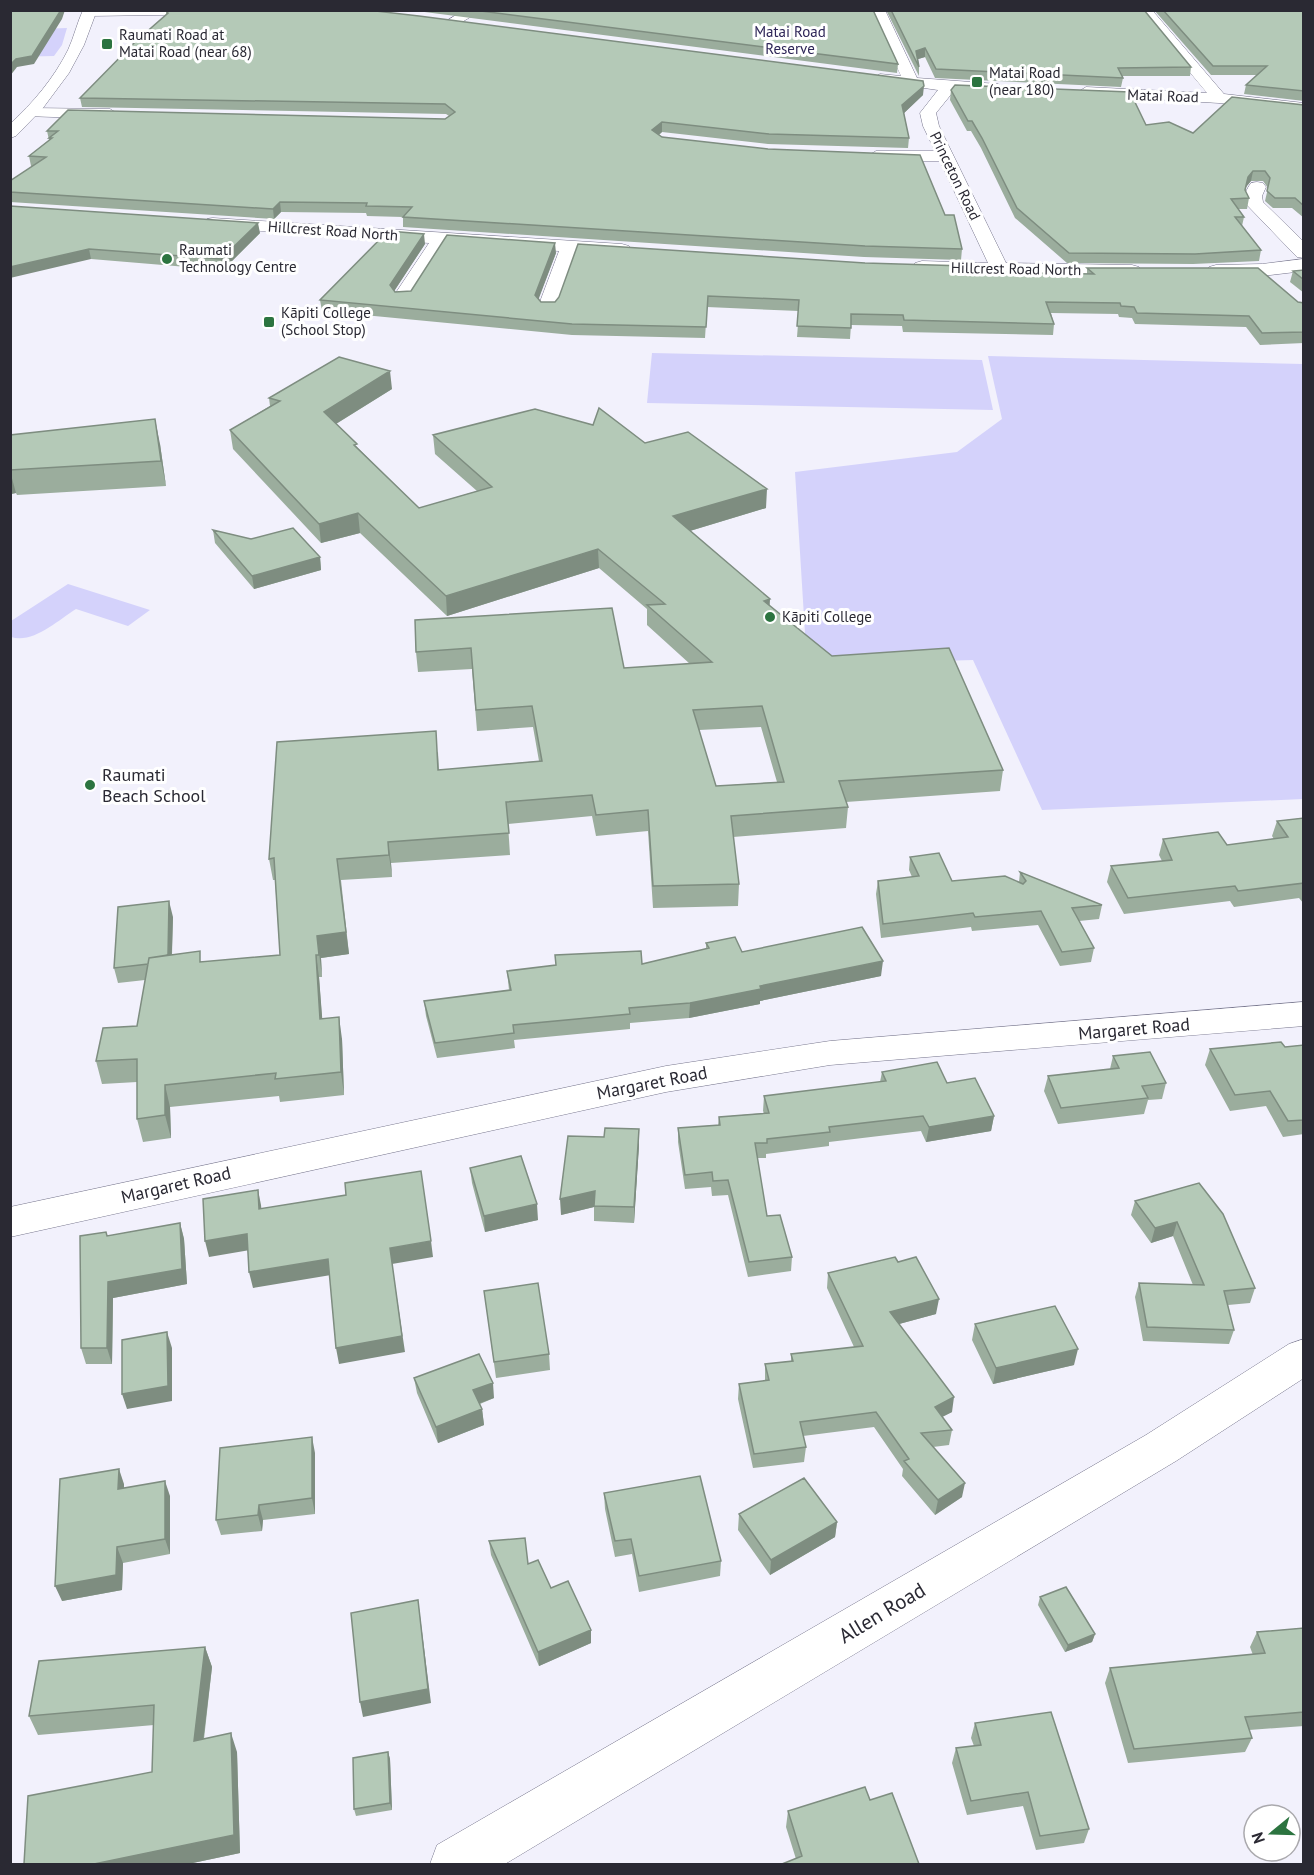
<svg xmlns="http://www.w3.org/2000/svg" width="1314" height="1875" viewBox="0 0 1314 1875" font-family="'PT Sans',sans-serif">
<rect width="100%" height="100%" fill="#f2f1fc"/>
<path fill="#d4d2fb" d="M67 28 62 45 54 56 11 57 10 30Z
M652 353 982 360 993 410 647 403Z
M988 356 1303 364V799L1042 810 973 660 807 665 795 472 957 452 1002 419Z
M68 584 150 610 128 626 76 609C57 621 33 644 11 637V621Z"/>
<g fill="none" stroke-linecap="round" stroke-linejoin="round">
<g stroke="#76758c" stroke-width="1">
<path id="minor" d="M83 10H236L230 14 89 16 84 15Z
M464 10H482L457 25H447L445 22Z
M871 10H885L917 78 998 84 1006 89 998 94 953 92 936 113 939 126 1006 263 1132 265 1139 267 1141 271 1139 275H1000L915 271 913 267 915 263 922 261 988 263 940 161H876L868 156 876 151H935L923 126 920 113 938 90 875 81 873 78 880 74 901 76Z
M1138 10H1152L1224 94 1304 103V113L1219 103 1081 95 1078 92 1086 87 1207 93Z
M31 108 110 109 118 114 110 119 25 116 23 113 25 110Z
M1257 182 1263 183 1266 187 1262 196 1263 202 1304 242V258L1297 257 1245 203C1244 195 1246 190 1251 183Z
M213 218 622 244 629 246 631 250 629 254 622 256 577 253 558 307 555 311H541L538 307 559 251 446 244 410 301H396L393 297 429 243 207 227 204 223 207 219Z
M1304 259V271L1262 276 1216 277 1209 275 1207 271 1209 267 1216 265 1262 264Z
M1304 1002V1026L830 1065 666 1092 10 1237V1207L666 1066 830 1041Z
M1304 1339V1378L1176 1461 505 1864H430L437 1845 1146 1435 1289 1344Z"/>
</g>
<g stroke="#76758c" stroke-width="1">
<path id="major" d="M83 10H97L84 45 69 73 43 108 16 136 10 138V124C33 103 54 78 68 50 74 37 77 23 83 10Z"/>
</g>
<use href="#minor" fill="#fff" fill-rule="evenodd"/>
<use href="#major" fill="#fff" fill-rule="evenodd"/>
</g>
<path fill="#9bad9d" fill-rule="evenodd" d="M166 10H367L923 95 904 113 909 138 908 148 768 144 662 132 659 135 662 137 945 215 962 249 961 260 864 257 403 227V217L367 216 366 213 281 212 274 219 10 202V181L33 166H31L29 156 49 140 47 131 445 119 449 116 446 114 82 107 80 98 166 15Z
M409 10H873L898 64 897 73Z
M886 10H1144L1191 67 1190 76H1122L1123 78 1121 87 935 78 925 57 918 59 919 67V76Z
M1154 10H1304V101L1244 94 1246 85 1257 75H1211Z
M951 90 1193 133 1304 105V218L1292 208H1273L1265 201 1268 188 1263 181H1251L1246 187 1245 191 1249 198 1247 209H1238L1244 217 1242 226 1261 250 1259 261 1193 264 1067 263 1015 218 981 148 971 131H967L950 100Z
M10 206 260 233 223 270 91 259Z
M425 244 394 291 395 292 411 291 556 253 538 299 541 302H555L967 272 1087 274V268L1298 302 1304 303V343L1260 345 1246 327 1135 324 1132 318 1119 317 1118 314 1051 313 1054 324 1053 335 903 332 902 326 851 325 850 339 797 337 799 311 707 307 705 338 572 335 322 311 320 300Z
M1304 270V293L1290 282 1293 271Z
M392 389 336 424 358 448 419 508 477 491 435 454 433 435 645 443 766 508 690 531 769 606 832 656 1003 770 1000 791 846 802 848 807 846 828 733 837 739 884 738 906 653 908 648 831 596 836 592 816 508 824 510 855 391 863 392 877 341 880 349 954 321 958 322 977H319L322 1019 342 1039 344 1095 280 1102 279 1096 170 1107 171 1138 143 1142 137 1119V1082L102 1084 96 1061 137 1026 145 980 118 983 114 968 173 917 172 955 203 962 280 955 275 880H273L269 859 438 752 439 770 539 761 533 727 477 731 472 669 418 672 416 652 415 620 624 668 690 664 647 625V609L599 568 447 616 360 533 321 543 233 449 230 430 270 406 269 398ZM761 727 777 782 716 786 699 730Z
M10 435 160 444 166 486 17 495 16 493 11 494Z
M213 530 251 539 320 557 321 570 254 589 215 543Z
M1304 818V904L1299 898 1234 907 1230 901 1124 914 1107 882 1111 866 1162 861 1159 855 1163 839 1227 845 1274 839 1272 836 1277 821Z
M910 857 952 881 1019 882 1020 872 1102 905 1099 919 1079 921 1094 948 1091 962 1060 966 1038 925 972 931 971 927 881 938 876 894 878 881 912 877 909 870Z
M706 943 742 952 881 976 760 1001V1004L689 1018 630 1023V1029L514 1040 515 1048 437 1058 426 1016 424 1001 509 990 507 971 642 964 706 949Z
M1304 1045V1134L1283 1137 1266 1106 1230 1111 1205 1065 1210 1049 1285 1047Z
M1113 1056 1166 1083 1162 1099 1148 1100 1144 1114 1058 1124 1044 1091 1048 1076 1110 1069Z
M882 1072 947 1083 994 1116 991 1131 926 1142 921 1131 829 1142V1146L766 1154V1158H757L767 1216 792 1257 791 1271 748 1277 728 1195 712 1196 711 1187 685 1189 678 1142V1128L718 1125 719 1117 764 1113 763 1111 764 1096 880 1082Z
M639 1145 634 1223 594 1221V1207L561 1215Z
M470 1168 538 1220 485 1232 472 1183Z
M1199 1183 1255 1288 1250 1303 1228 1305 1234 1330 1229 1344 1143 1341 1135 1297 1139 1283 1193 1285 1173 1236 1151 1243 1131 1215 1135 1201Z
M180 1223 184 1239 187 1284 113 1298 112 1364H86L81 1348 108 1236Z
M898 1262 936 1314 899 1324 952 1412 942 1417 952 1430 949 1445 933 1447 962 1497 935 1515 902 1476 903 1469 874 1427 803 1436 806 1447 804 1462 753 1468 738 1399 739 1384 765 1381V1364L791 1361V1354L854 1347 827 1288 828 1273Z
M484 1291 549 1354 550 1370 496 1378Z
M975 1324 1074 1365 993 1384 972 1340Z
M414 1378 494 1398 480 1404 482 1409 484 1425 438 1443 417 1393Z
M315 1453V1514L263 1520 262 1531 221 1535 216 1520Z
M124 1484V1488L170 1496V1554L123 1563 122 1590 62 1601Z
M604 1493 721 1561 720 1576 639 1592 632 1554 615 1557 605 1509Z
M739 1514 837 1522 835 1537 770 1575 738 1530Z
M489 1541 528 1564 591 1630V1643L539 1666 491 1555Z
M1040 1597 1095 1634 1092 1642 1065 1652 1038 1605Z
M1304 1628V1726L1249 1730 1252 1738 1245 1752 1128 1763 1105 1683 1110 1668 1253 1655 1250 1647 1257 1632Z
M205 1647 212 1667 204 1739 237 1752 240 1853 188 1864H24L152 1772 154 1725 38 1735 29 1716Z
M975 1723 1089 1829 1084 1843 1036 1850 1023 1806 967 1815 952 1763 956 1748 974 1746 971 1738Z
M388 1752 390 1759 392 1810 356 1816 354 1809Z
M870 1800 919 1864 796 1859 786 1827 788 1811Z"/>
<path fill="#7e8d80" d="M61 10H65L62 19 34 64 17 67 10 76V65Z
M925 48V57L915 60 916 51Z
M924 86 923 95 902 115V105Z
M662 122V132L652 140V130Z
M1253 171 1251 181 1246 187 1243 200 1248 177Z
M280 202 281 212 274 219 273 209Z
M258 223 260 233 223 270 221 259Z
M424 234 425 244 391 296 390 285Z
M555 243 556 253 536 306 535 295Z
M89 249 91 259 10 278V267Z
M390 371 392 389 326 430 324 412Z
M155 419 160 444 166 486 161 461Z
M10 471 16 493 11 494H10Z
M767 489 766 508 673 536V516Z
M358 513 360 533 321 543 319 524Z
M598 549 599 568 447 616 446 596Z
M320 557 321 570 254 589 252 576Z
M770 599 769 619 764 601Z
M388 842 391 863 392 877 389 855Z
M337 859 349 954 321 958 322 977 317 936Z
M169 901 173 917 171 977 168 962Z
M316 955 319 977 324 1041 320 1019Z
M883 961 881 976 760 1001V1004L689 1018 690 1003 760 986Z
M339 1017 342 1039 344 1095 341 1072Z
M165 1085 170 1107 171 1138 165 1115Z
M994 1116 991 1131 926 1142 929 1127Z
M639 1129V1145L634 1223V1207Z
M258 1190 261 1205 263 1225 259 1209Z
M595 1191 594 1207 561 1215 560 1199Z
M537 1204 538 1220 485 1232 484 1216Z
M1177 1222 1173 1236 1151 1243 1155 1228Z
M180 1223 184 1239 187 1284 113 1298 112 1364 107 1348 108 1282Z
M247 1234 250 1250 209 1257 205 1241Z
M431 1241 433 1257 392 1264 405 1352 339 1364 336 1348 390 1248Z
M328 1259 331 1275 253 1288 249 1272Z
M939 1299 936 1314 888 1327 890 1312Z
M167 1332 172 1348V1401L127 1409 122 1394Z
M1078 1349 1074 1365 993 1384 996 1368Z
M493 1383 494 1398 475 1405 473 1390Z
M954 1397 952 1412 932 1422 935 1407Z
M482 1409 484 1425 438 1443 436 1427Z
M312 1437 315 1453V1514L312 1498Z
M119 1469 124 1484V1504L118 1489Z
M165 1481 170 1496V1554L165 1539Z
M965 1483 962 1497 935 1515 938 1500Z
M259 1505 263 1520 262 1531 258 1515Z
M837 1522 835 1537 770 1575 771 1560Z
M117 1547 123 1563 122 1590 62 1601 55 1586Z
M418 1600 431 1703 363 1717 360 1702Z
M591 1630V1643L539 1666 538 1652Z
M1095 1634 1092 1642 1065 1652 1068 1645Z
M205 1647 212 1667 201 1759 194 1741Z
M231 1733 237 1752 240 1853 188 1864H94Z
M388 1752 390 1759 392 1810 390 1803Z"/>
<path fill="#b4c9b7" stroke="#7e8d80" stroke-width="1.5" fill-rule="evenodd" d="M10 10H61L32 56 16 59 10 65Z
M166 10H367L419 16 923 81 924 86 902 105 909 138 769 134 662 122 652 130 662 137 768 149 920 155 945 215H954L962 249 865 246 403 217 412 207 366 206 367 203 280 202 273 209 10 192V181L46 157 29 156 52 138H49L58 131H47L68 110 445 119 455 112 445 104 80 98 135 42 168 13Z
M473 10H873L898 64Z
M891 10H1144L1191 67 1118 68 1123 78 936 69 925 48 916 51 919 67Z
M1163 10H1304V91L1246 85 1267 66H1213Z
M955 85 1130 92 1146 125 1169 122 1193 133 1232 97 1304 105V206L1295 198H1275L1267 191 1270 178 1265 171H1253L1248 177 1245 190 1249 198 1231 199 1244 217H1235L1261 250 1195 254 1069 253 1017 208 982 138 972 121H968L951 90Z
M10 206 258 223 221 259 89 249 10 267Z
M388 231 424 234 390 285 395 292 411 291 447 235 555 243 535 295 541 302H555L559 297 578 244 865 263 966 266 967 272 1094 274 1087 268H1258L1298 302 1304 303V332L1262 333 1249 316 1137 313 1134 307 1121 306 1120 303 1046 302 1054 324 904 320 903 315 851 314V328L797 326 799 300 708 296 706 327 572 324 320 300Z
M1304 270V280L1293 271Z
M339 357 390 371 324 412 357 444 354 445 419 508 492 487 433 435 535 409 593 425 599 408 645 443 688 432 767 489 673 516 770 599 764 601 832 656 949 648 1003 770 839 781 848 807 731 816 739 884 653 886 648 810 596 815 592 795 506 802 509 833 388 842 389 855 337 859 346 932 317 936 319 955H316L320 1019 339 1017 341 1072 275 1079 276 1073 165 1085V1115L137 1119V1059L96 1061 103 1028 137 1026 149 958 200 951V962L280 955 274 858 269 859 277 742 436 731 438 770 542 761 532 706 476 710 471 648 416 652 415 620 612 608 624 668 712 662 647 605 665 604 598 549 446 596 358 513 319 524 230 430 280 401 269 398ZM762 706 784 782 716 786 693 710Z
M155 419 161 461 10 470V435Z
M293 528 320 557 252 576 213 530 251 539Z
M1304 818V883L1238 891 1235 886 1128 898 1111 866 1172 860 1163 839 1218 832 1227 845 1288 837 1277 821Z
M939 853 952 881 1005 876 1023 884 1026 881 1020 872 1102 905 1072 908 1094 948 1062 952 1041 911 975 917 973 913 883 924 878 881 919 876 910 857Z
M169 901 168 955 149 958 148 964 114 968 118 907Z
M862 927 883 961 760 986 761 989 690 1003 629 1008 630 1014 513 1025 514 1033 435 1043 424 1001 511 990 507 971 556 965 555 955 641 951 642 964 709 948 706 943 735 937 742 952Z
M1281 1042 1285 1047 1304 1045V1120L1288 1121 1270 1091 1235 1095 1210 1049Z
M1150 1052 1166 1083 1142 1086 1148 1098 1061 1108 1048 1076 1119 1068 1113 1056Z
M937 1062 947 1083 975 1078 994 1116 929 1127 923 1116 829 1127 830 1132 767 1139V1143H755L767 1216 780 1215 792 1257 749 1262 728 1180 713 1181 712 1172 685 1175 678 1128 720 1125 719 1117 769 1113 764 1096 886 1081 882 1072Z
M605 1128 639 1129 634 1207 594 1206 595 1191 560 1199 568 1136 604 1137Z
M521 1156 537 1204 484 1216 470 1168Z
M421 1171 431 1241 390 1248 402 1336 336 1348 328 1259 249 1272 247 1234 205 1241 203 1199 258 1190 259 1209 346 1195 345 1183Z
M1199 1183 1223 1214 1255 1288 1224 1291 1234 1330 1147 1327 1139 1283 1204 1285 1177 1222 1155 1228 1135 1201Z
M180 1223 182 1269 108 1282 107 1348H81L80 1236 106 1232 107 1236Z
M895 1257 898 1262 916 1257 939 1299 890 1312 954 1397 935 1407 952 1430 921 1433 965 1483 938 1500 904 1461 909 1459 876 1412 800 1422 806 1447 754 1454 739 1384 769 1380 765 1364 793 1361 791 1354 863 1346 828 1273Z
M538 1283 549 1354 494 1362 484 1291Z
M1055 1306 1078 1349 996 1368 975 1324Z
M167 1332 168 1386 122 1394V1340Z
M479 1354 493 1383 473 1390 482 1409 436 1427 414 1378Z
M312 1437V1498L259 1505 258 1515 216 1520 220 1448Z
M119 1469 118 1489 165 1481V1539L117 1547 116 1575 55 1586 60 1479Z
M700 1476 721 1561 639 1576 631 1539 615 1541 604 1493Z
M804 1478 837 1522 771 1560 739 1514Z
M525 1538 528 1564 538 1560 551 1588 568 1581 591 1630 538 1652 489 1541Z
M1066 1587 1095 1634 1068 1645 1040 1597Z
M418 1600 428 1689 360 1702 351 1613Z
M1304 1628V1712L1245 1717 1252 1738 1134 1749 1110 1668 1265 1653 1257 1632Z
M205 1647 194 1741 231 1733 234 1835 94 1864H24L28 1796 152 1772 154 1705 29 1716 39 1661Z
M1051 1712 1089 1829 1040 1836 1028 1792 971 1801 956 1748 981 1745 975 1723Z
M388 1752 390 1803 354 1809 353 1758Z
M865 1787 870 1800 892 1793 919 1864H782L802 1856 788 1811Z"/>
<g fill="#2c7440" stroke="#fff" stroke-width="2">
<rect x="101" y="38" width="12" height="12" rx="3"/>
<rect x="971" y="76" width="12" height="12" rx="3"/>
<circle cx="167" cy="259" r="6"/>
<rect x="263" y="316" width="12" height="12" rx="3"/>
<circle cx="770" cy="617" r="6"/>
<circle cx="90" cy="785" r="6"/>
</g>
<g text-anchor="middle" stroke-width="6" stroke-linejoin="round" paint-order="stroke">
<g font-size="15" fill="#2d2557" stroke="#fff">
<text x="790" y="37">Matai Road<tspan x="790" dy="17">Reserve</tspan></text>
</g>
<g font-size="15" fill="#2a2933" stroke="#fff" text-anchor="start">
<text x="119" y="40">Raumati Road at<tspan x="119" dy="17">Matai Road (near 68)</tspan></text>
<text x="989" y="78">Matai Road<tspan x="989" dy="17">(near 180)</tspan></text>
<text x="179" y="255">Raumati<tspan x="179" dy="17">Technology Centre</tspan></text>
<text x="281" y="318">Kāpiti College<tspan x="281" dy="17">(School Stop)</tspan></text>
<text x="782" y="622">Kāpiti College</text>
</g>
<g font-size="15" fill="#2a2933" stroke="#fff">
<text transform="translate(1163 96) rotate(2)" y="5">Matai Road</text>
<text transform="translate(955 176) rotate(64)" y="5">Princeton Road</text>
<text transform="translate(333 231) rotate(4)" y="5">Hillcrest Road North</text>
<text transform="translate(1016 269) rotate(1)" y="5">Hillcrest Road North</text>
</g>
<g font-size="18" fill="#2a2933" stroke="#fff" text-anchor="start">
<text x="102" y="781">Raumati<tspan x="102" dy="21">Beach School</tspan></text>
</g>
<g font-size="18" fill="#2a2933" stroke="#fff">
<text transform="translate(1134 1029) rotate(-5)" y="6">Margaret Road</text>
<text transform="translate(652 1083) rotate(-11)" y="6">Margaret Road</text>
<text transform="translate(176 1185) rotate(-13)" y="6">Margaret Road</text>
</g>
<g font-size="21" fill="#2a2933" stroke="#fff">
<text transform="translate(882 1613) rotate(-31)" y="7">Allen Road</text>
</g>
</g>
<rect width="1314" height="1875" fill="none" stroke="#2a2933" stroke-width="24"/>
<g transform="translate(1272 1833) rotate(251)"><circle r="28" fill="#ffffff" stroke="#aaa9ad" stroke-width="1.5"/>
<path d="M0-4.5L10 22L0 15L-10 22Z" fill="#2c7440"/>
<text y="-9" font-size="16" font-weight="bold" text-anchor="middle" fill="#2a2933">N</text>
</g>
</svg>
